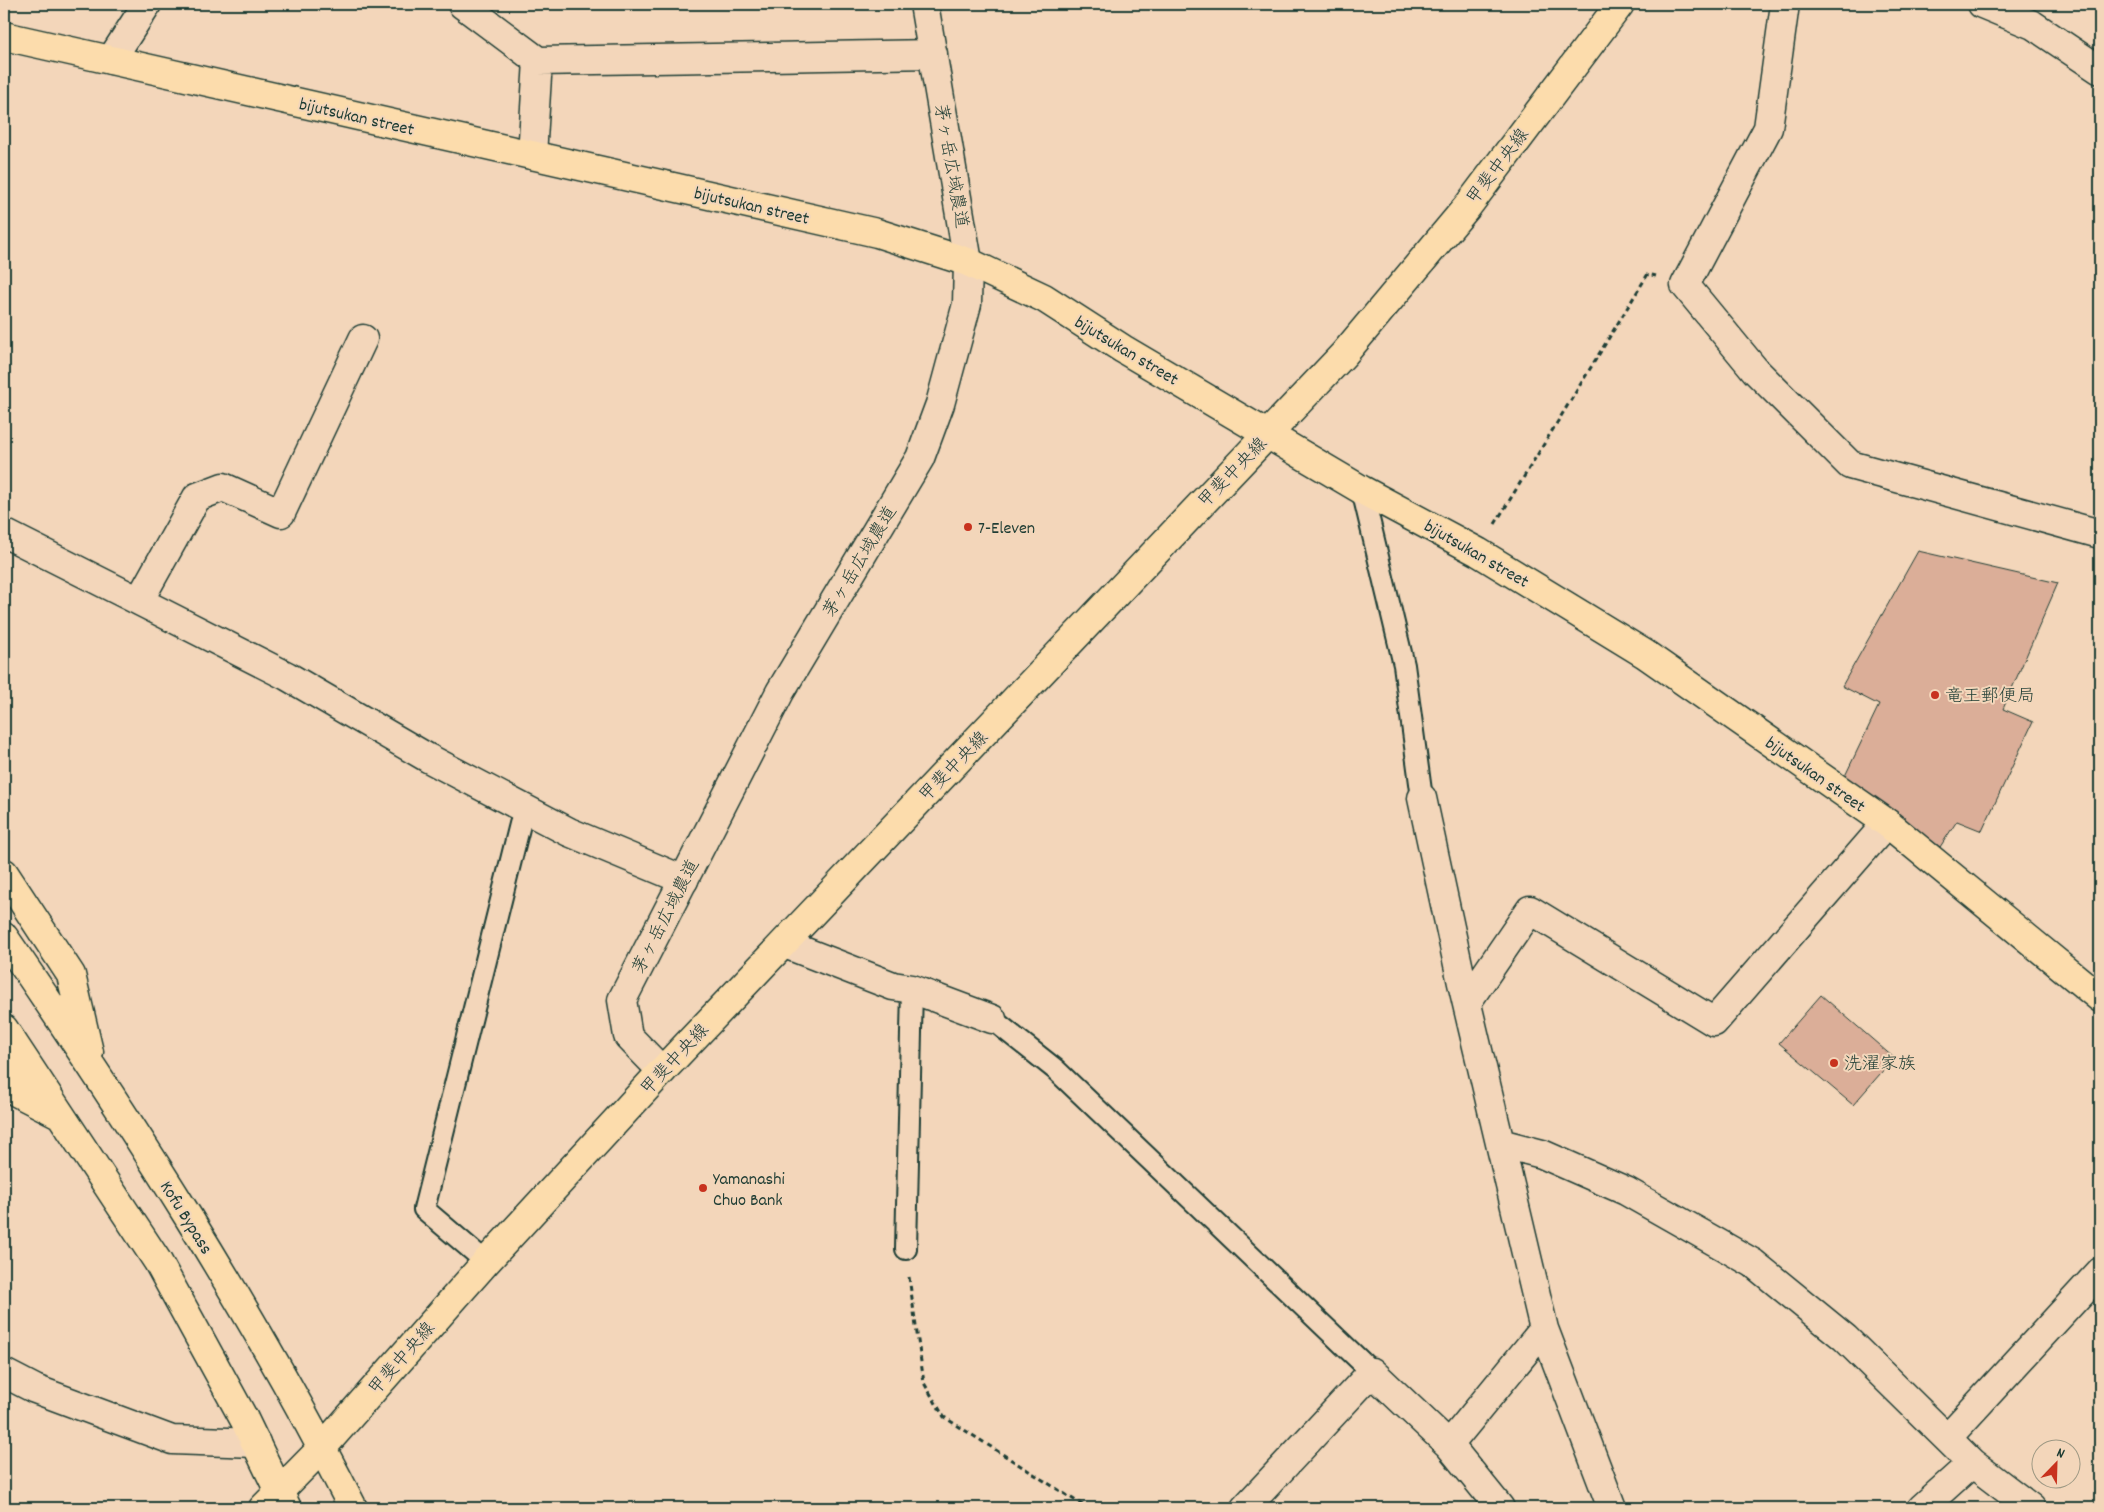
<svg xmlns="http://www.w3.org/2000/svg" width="2104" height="1512" viewBox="0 0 2104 1512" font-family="Dekko,'Klee One',sans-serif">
<rect width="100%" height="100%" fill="#f3d6ba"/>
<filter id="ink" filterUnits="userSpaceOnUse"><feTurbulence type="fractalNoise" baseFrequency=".02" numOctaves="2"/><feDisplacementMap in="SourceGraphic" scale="10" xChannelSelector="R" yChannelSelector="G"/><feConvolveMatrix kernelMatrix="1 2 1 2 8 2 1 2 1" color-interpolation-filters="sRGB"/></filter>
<g filter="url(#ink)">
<path fill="#dbae98" stroke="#1f3d34" d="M1918 551 2058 583 2003 709 2033 722 1982 831 1957 821 1940 847 1845 776 1879 705 1842 686Z
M1821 995 1894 1058 1853 1105 1779 1043Z"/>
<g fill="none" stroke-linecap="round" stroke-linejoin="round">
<g stroke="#1f3d34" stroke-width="24">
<path id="service" d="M1362 490 1404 665 1422 798
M992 1019 1055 1069 1372 1372
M906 1249 912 989
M486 1262 424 1209 524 808"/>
</g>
<g stroke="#1f3d34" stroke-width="31">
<path id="minor" d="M462 4 538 61 933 54
M1785 4 1768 128 1685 285 1755 370 1850 465 2100 534
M1982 4 2033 25 2100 70
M111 60 147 4
M532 155 538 61
M4 533 139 601 197 497 223 487 281 513 363 339
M139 601 287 676 428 758 569 832 684 880
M1422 798 1462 983 1544 1329 1612 1508
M785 944 893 986 912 989 992 1019
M1467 1002 1530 910 1714 1022 1887 823
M1500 1143 1542 1154 1626 1191 1753 1263 1845 1338 1972 1463 1922 1508
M4 1373 35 1389 172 1440 256 1443
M1947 1438 2100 1272
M1449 1445 1544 1329
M1972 1463 2031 1508
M1245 1508 1372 1372 1449 1445 1500 1508"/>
</g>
<g stroke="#1f3d34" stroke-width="31">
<path id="tertiary" d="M662 1071 628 1036 622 1000 780 692 920 458 940 404 967 304 968 262 924 4"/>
</g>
<g stroke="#1f3d34" stroke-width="31">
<path id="primary" d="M263 1508 322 1448 486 1262 662 1071 1344 354 1467 207 1620 4"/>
</g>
<g stroke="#1f3d34" stroke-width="31">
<path id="trunk" d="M4 36 877 233 968 262 1044 298 1123 349 1362 490 1478 552 1645 654 1887 823 2100 998
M4 873 71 975 89 1052
M4 937C130 1120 252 1309 353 1508
M4 1029 158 1262 244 1419 287 1508
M4 1074 18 1093 59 1114"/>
</g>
<path stroke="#1f3d34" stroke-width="3" stroke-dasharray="5 4" stroke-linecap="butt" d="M1495 524 1648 274 1656 276
M909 1277 924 1383 944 1417 1087 1508"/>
<use href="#service" stroke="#f3d6ba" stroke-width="20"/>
<use href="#minor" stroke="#f3d6ba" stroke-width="28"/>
<use href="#tertiary" stroke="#f3d6ba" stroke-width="28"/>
<use href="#primary" stroke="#fcdcac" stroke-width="28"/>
<use href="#trunk" stroke="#fcdcac" stroke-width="28"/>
</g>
</g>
<g fill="#c8321e" stroke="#f3d6ba" stroke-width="2">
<circle cx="968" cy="527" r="5"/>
<circle cx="1935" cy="695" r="5"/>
<circle cx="1834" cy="1063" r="5"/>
<circle cx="703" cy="1188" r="5"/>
</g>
<g text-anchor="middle" stroke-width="4" stroke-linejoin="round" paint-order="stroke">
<g font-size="18" fill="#1f3d34" stroke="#f3d6ba">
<text transform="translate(357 116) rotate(13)" y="6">bijutsukan street</text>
<text transform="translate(952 166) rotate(80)" y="6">茅ヶ岳広域農道</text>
<text transform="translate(1497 166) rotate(-53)" y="6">甲斐中央線</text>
<text transform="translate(752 205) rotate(13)" y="6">bijutsukan street</text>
<text transform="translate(1127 350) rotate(31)" y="6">bijutsukan street</text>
<text transform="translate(1232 472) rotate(-46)" y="6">甲斐中央線</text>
<text transform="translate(1477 553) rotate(30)" y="6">bijutsukan street</text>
<text transform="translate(859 561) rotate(-59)" y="6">茅ヶ岳広域農道</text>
<text transform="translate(953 766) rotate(-46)" y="6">甲斐中央線</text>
<text transform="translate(1816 774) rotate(35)" y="6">bijutsukan street</text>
<text transform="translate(665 916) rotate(-63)" y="6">茅ヶ岳広域農道</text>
<text transform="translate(674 1059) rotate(-47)" y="6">甲斐中央線</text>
<text transform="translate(187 1217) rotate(58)" y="6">Kofu Bypass</text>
<text transform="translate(401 1358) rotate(-49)" y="6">甲斐中央線</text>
</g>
<g font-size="18" fill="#1f3d34" stroke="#f3d6ba" text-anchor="start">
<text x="978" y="533">7-Eleven</text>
<text x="1945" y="701">竜王郵便局</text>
<text x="1844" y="1069">洗濯家族</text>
<text x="713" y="1184">Yamanashi<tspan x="713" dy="21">Chuo Bank</tspan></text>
</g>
</g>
<rect width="2104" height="1512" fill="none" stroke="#f3d6ba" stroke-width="20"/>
<rect x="10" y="10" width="2084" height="1492" fill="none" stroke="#1f3d34" stroke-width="2" filter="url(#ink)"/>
<g transform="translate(2056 1464) rotate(23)"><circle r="24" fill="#f3d6ba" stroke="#9e9984"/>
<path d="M0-4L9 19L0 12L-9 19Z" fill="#c8321e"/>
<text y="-8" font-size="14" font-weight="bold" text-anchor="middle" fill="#1f3d34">N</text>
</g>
</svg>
